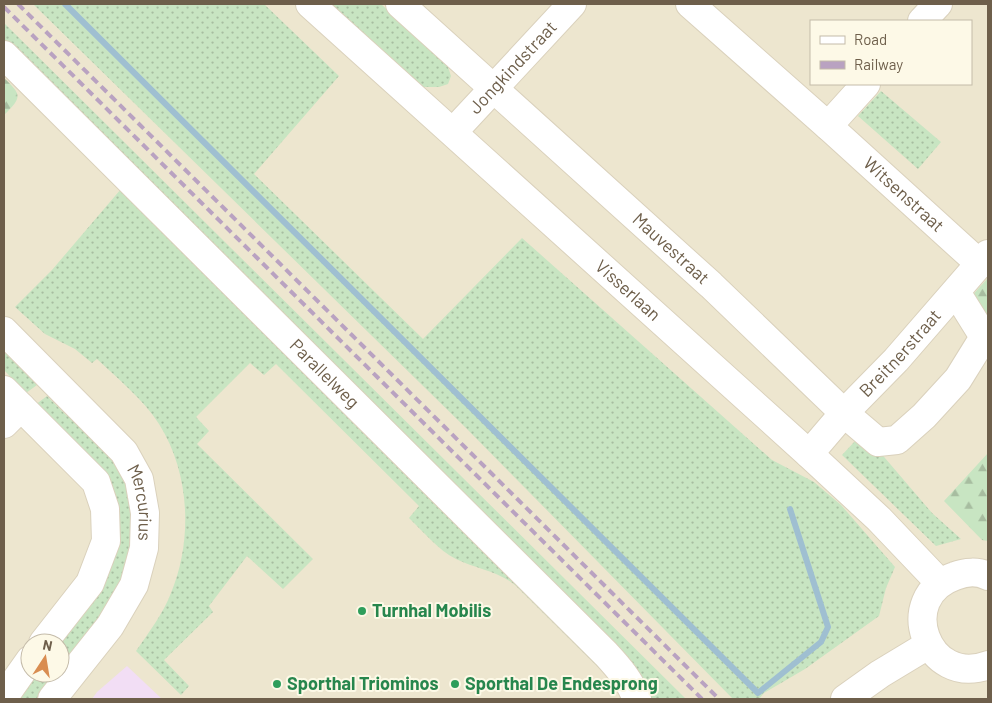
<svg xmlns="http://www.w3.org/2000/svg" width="992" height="703" viewBox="0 0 992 703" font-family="Barlow,sans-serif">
<defs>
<pattern id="grass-dots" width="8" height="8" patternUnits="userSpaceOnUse" patternTransform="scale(1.25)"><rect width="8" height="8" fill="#c8e5c2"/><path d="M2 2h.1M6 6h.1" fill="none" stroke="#a7bda0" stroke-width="1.8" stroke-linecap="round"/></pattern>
<pattern id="forest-firs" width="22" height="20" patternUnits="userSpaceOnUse" patternTransform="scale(1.25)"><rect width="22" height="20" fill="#c8e5c2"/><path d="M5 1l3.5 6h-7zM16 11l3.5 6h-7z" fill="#a7bda0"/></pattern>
</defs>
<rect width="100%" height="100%" fill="#faf5e1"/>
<path fill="#ede6cf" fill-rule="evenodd" d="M4 4H988V699H4ZM811 21H971V84H811ZM30 643H60V673H30Z"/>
<path fill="#f2def5" d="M127 666 162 699H92L97 692Z"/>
<path fill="url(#grass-dots)" d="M33 4H264L339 76 254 174 423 339 522 238 772 460 814 482 841 505 895 567 886 588 879 616 805 669 764 693 759 699H733L466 428Z
M326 4H381L447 64 451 76 448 84 439 87H420Z
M4 23 686 699H644L4 46Z
M881 91 941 142 918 169 858 116Z
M121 189 618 675 621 694 613 682 516 586C499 571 476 569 456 559 438 550 423 531 409 518L419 506 276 364 264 375 250 363 196 417 209 431 197 444 313 559 283 589 247 556 209 606 213 612 164 660 189 686 181 695 136 651C149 632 163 614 171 593 193 540 190 473 159 424 143 399 118 379 97 359L92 363 75 349 45 334 15 307 52 270Z
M4 342 24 370 37 385 26 393 4 370Z
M47 396 66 415 95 432 127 471 138 528 126 583 60 669V643L114 540 35 405Z
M856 440 879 451 932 513 961 539 936 546 842 455Z
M32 673H57L36 699H16Z"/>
<path fill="url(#forest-firs)" d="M4 78C22 95 22 97 4 115Z
M988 278V324L968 300Z
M988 453V541L982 540 944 501Z"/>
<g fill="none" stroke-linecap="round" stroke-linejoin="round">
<path stroke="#9fbfd1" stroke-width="6" d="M65 4 758 693 821 642 828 627 790 509"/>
<g stroke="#dad1bc" stroke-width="30">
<g id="minor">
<path id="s1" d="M310 4 809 454 879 519 940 583"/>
<path id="s2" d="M400 4 711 285 844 413 878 442 897 440 924 416 958 379 984 337 956 292"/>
<path d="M690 4 828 126 866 84"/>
<path d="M922 21 938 4"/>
<path id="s3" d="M4 55 606 654C619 668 630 681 637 699"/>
<path id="s4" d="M828 126 980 264"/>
<path id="s5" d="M453 132 572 4"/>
<path id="s6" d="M4 331 124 452 139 479 145 513 144 548 134 585 110 626 52 699"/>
<path d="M4 390 96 482 105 509 106 541 90 583 43 643"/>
<path d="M4 424 21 407"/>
<path id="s7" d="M809 454 844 413 896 360 988 254"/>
<path d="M988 576C978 571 965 572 955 576 894 597 927 688 988 665"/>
<path d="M4 697 30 660"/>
<path d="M845 699 880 674 928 645"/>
</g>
</g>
<use href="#minor" stroke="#fff" stroke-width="28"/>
<path stroke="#b9a2c1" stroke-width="4" stroke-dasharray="8 5" stroke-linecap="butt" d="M18 4 719 699
M4 7 702 699"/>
</g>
<g fill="#2e9e5b" stroke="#fdf9e7" stroke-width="2">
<circle cx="362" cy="611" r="5"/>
<circle cx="277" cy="684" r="5"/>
<circle cx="455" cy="684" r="5"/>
</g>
<g text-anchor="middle" stroke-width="4" stroke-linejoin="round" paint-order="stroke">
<g font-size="18" fill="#6e5f4b" stroke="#fdf9e7">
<text dy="6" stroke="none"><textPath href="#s5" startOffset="88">Jongkindstraat</textPath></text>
<text dy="6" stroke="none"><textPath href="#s4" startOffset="102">Witsenstraat</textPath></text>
<text dy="6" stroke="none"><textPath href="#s2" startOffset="365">Mauvestraat</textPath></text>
<text dy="6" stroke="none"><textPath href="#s1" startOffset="428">Visserlaan</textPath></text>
<text dy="6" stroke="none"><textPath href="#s7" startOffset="136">Breitnerstraat</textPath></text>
<text dy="6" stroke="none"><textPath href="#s3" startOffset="452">Parallelweg</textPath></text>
<text dy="6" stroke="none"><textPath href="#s6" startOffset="225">Mercurius</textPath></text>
</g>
<g font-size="18" font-weight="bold" fill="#27864d" stroke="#fdf9e7" text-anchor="start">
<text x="372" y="617">Turnhal Mobilis</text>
<text x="287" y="690">Sporthal Triominos</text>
<text x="465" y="690">Sporthal De Endesprong</text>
</g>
</g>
<rect width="992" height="703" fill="none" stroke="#6e5f4b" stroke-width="10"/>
<rect x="810" y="20" width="162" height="65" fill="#fdf9e7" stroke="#c4bba9"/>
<rect x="820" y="36" width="25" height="8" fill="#ffffff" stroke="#c4bba9"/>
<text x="854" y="45" font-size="15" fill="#6e5f4b">Road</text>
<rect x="820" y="61" width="25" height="8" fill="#b9a2c1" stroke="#c4bba9"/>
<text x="854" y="70" font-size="15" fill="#6e5f4b">Railway</text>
<g transform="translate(45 658) rotate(12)"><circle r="24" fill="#fdf9e7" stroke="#c4bba9"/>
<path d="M0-4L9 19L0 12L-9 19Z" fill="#d98d51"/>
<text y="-8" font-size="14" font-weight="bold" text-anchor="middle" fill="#6e5f4b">N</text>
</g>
</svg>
